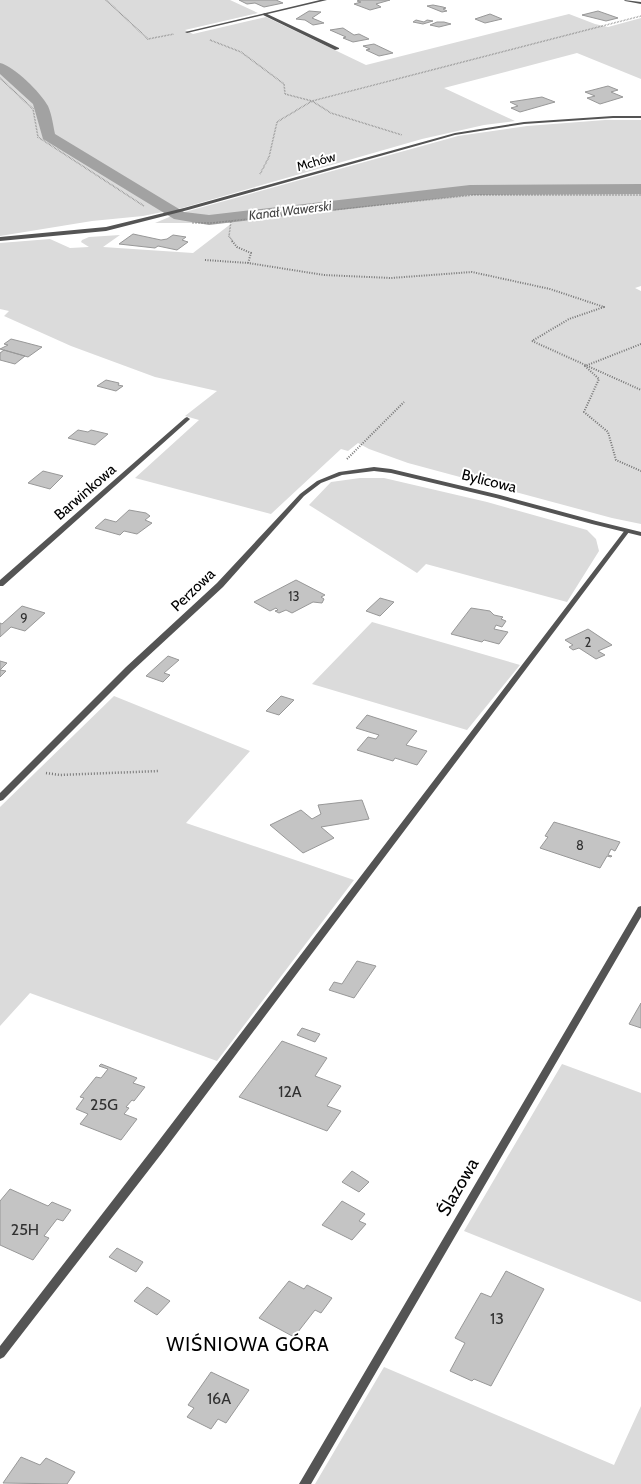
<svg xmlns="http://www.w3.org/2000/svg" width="641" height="1484" viewBox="0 0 641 1484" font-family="Cabin,sans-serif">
<rect width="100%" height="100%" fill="#fff"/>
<path fill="#dbdbdb" d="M0 0H230L258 13 185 30 193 34 266 17 366 65 569 14 595 24 608 27 641 18V79L577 53 444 88 515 121 484 125 422 139 182 208 143 216 92 221 0 236Z
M605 120H641V286L635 288 641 291V524L612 518 408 463 369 449 358 443 348 451 341 449 271 514 135 478 199 420 185 416 217 391 155 377 71 346 4 316 9 311 0 309V243L50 239 70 248 89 247 81 242 82 240 89 237 120 235 103 247 193 253 232 223H155L174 215 458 136 527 126Z
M360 478H384L487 502 587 530 596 539 599 551 567 602 426 564 417 573 309 505 331 482Z
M372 622 520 665 467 730 312 684Z
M114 696 250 751 186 823 354 880 217 1061 30 993 0 1026V807Z
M562 1064 641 1093V1302L464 1231Z
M384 1367 614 1465 641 1406V1484H315Z"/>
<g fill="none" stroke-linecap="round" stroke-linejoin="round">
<path fill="#a2a2a2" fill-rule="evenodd" d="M0 63C14 66 41 93 48 106 52 115 53 125 55 134L184 212 209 215 470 185 641 184V194L470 195 209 225 174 219 43 139 33 104 0 74Z"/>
</g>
<path fill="#c4c4c4" stroke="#989898" d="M239 0H276L283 3 264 7 255 3 247 4Z
M390 0 376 4 381 7 370 10 354 4 361 2 357 1 360 0Z
M433 5 443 7 446 8 443 9 447 11 442 12 427 6Z
M309 11 321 12 312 18 324 23 313 25 305 20 296 19Z
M598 11 618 18 606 21 582 15Z
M490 14 502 19 485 23 475 19Z
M416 20 424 22 427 20 433 21 423 24 413 22Z
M437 22H444L451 24 439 27 430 25Z
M343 28 354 35 359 34 369 39 353 42 343 38 346 37 330 30Z
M374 44 393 53 379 56 366 50 370 49 363 46Z
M608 86 618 90 611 92 623 97 600 104 587 98 595 96 585 92Z
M542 97 555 102 520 112 511 108 518 106 510 102Z
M133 234 161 240 167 239 173 235 186 237 182 240 188 242 177 250 158 246 155 248 119 244Z
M11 339 23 342 42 347 28 357 0 349 8 345 4 344Z
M4 350 25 356 15 364 0 360V353Z
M106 380 119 383 118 385 123 386 116 391 97 386Z
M78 430 88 432 91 430 108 434 95 445 68 438Z
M43 471 63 476 50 489 28 483Z
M129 510 146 513 150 516 145 520 152 523 137 534 124 531 120 535 95 528 105 519 116 522Z
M296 580 325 595 321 597 324 599 322 603 313 602 292 613 286 610 279 613 275 611 278 610 276 608 270 611 254 602Z
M380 598 394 602 380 616 366 611Z
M22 606 45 613 25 631 11 627 0 637V623L2 624Z
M471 608 490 611 494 615 503 617 501 619 506 621 502 627 496 625 494 629 508 632 499 644 484 640 482 642 451 634Z
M588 629 612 645 598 651 605 655 596 659 579 648 573 650 569 647 573 645 565 640Z
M168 656 179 660 164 673 170 675 163 682 146 676Z
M0 661 7 663 0 670 6 671 0 677Z
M281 696 294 700 279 715 266 711Z
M367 715 417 731 406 745 427 751 417 765 395 758 393 761 357 750 368 737 376 739 379 735 356 728Z
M362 800 369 819 321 827 334 838 303 853 270 825 301 810 312 819 321 814 318 805Z
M554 822 620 842 615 851 611 849 608 855 612 856 611 857 607 856 600 868 540 848 548 837 545 836Z
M357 961 376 966 354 998 329 990 334 982 342 984Z
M641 1003V1028L629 1024Z
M302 1028 320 1034 315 1042 297 1035Z
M282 1041 327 1058 315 1076 341 1086 327 1106 341 1111 327 1131 239 1097Z
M101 1064 137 1078 133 1083 145 1087 134 1101 132 1100 126 1107 129 1108 124 1114 137 1119 121 1140 80 1124 88 1114 76 1109 84 1098 80 1097 96 1077 101 1078 108 1069 99 1066Z
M352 1171 369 1182 359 1192 342 1182Z
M10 1189 48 1206 52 1202 71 1210 63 1221 57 1219 44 1236 49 1238 33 1260 0 1245V1201Z
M342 1201 365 1214 359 1221 366 1224 352 1240 322 1225Z
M117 1248 143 1262 136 1272 109 1257Z
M506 1271 544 1289 491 1386 474 1379 472 1381 450 1371 465 1343 455 1338 481 1293 491 1297Z
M289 1281 304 1289 307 1285 332 1298 321 1313 315 1310 294 1337 259 1318Z
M147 1287 170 1301 157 1315 134 1301Z
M211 1372 249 1390 226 1423 218 1419 211 1429 187 1417 194 1408 188 1405Z
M21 1457 40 1465 46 1458 75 1472 67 1484 3 1483Z"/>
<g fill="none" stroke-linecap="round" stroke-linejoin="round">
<path stroke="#767676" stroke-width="1.5" stroke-dasharray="0.5 1" stroke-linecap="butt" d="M106 0 148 39 174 34
M210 40 241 52 284 84 285 94 312 101 331 113 402 135
M0 78 33 109 38 137 144 206
M260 174 269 157 277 122 312 101 641 16
M231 221 229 236 233 242
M192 223H211L474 195H641"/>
<path stroke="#767676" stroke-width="2" stroke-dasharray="1 1.5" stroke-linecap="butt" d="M232 241 237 247 251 253 248 263
M205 260 248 263 324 275 391 278 472 272 550 289 604 307 569 319 532 341
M532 341 641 390
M641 344 585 366 599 379 584 412 608 432 616 460 641 471
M347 459 404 402"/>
<path stroke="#767676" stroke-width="2.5" stroke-dasharray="1 2" stroke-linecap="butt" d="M46 773 60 775 159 771"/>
<path fill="#545454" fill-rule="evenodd" d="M265 13 339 48V49L335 50 263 15V14Z
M627 529 629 530 630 531 629 532 162 1153 4 1357 0 1359V1346L154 1147 625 530Z"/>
<path fill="#545454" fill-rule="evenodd" d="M320 0H327L187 33 185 32Z
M613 116H641V118H613L524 124 455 135 188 210 106 231 0 241V237L106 227 184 208 455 133 524 122Z
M187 417 190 419 189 420 3 586H0V580L185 418Z
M374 467 391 469 500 495 596 521 641 532V536L592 524 496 498 391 473 374 471 342 475 321 483 304 496 223 587 132 671 3 800 0 801V793L126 667 217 583 300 494 317 481 339 472Z
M641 906V917L311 1484H299L637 909 638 907Z"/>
<path fill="#545454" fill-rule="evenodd" d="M624 0 641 2V4L625 1Z"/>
</g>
<g text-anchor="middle" stroke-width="4" stroke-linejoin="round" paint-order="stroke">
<g font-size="13" fill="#000" stroke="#fff">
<text transform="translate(316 161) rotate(-16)" y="5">Mchów</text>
</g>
<g font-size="13" font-style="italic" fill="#434343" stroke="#fff">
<text transform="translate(290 210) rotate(-7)" y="5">Kanał Wawerski</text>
</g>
<g font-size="13" fill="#313131">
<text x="294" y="601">13</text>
<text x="24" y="623">9</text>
<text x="588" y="647">2</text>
<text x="580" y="850">8</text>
</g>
<g font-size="15" fill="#000" stroke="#fff">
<text transform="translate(489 481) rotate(14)" y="5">Bylicowa</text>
<text transform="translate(85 492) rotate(-41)" y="5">Barwinkowa</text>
<text transform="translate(193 590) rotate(-44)" y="5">Perzowa</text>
</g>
<g font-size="16" fill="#313131">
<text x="290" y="1097">12A</text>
<text x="104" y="1110">25G</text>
<text x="25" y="1235">25H</text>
<text x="497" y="1324">13</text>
<text x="219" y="1404">16A</text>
</g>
<g font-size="18" fill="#000" stroke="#fff">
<text transform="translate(458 1187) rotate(-60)" y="6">Ślazowa</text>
</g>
<g font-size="19" letter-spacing="1" fill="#000" stroke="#fff">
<text x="248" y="1351">WIŚNIOWA GÓRA</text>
</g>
</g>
</svg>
